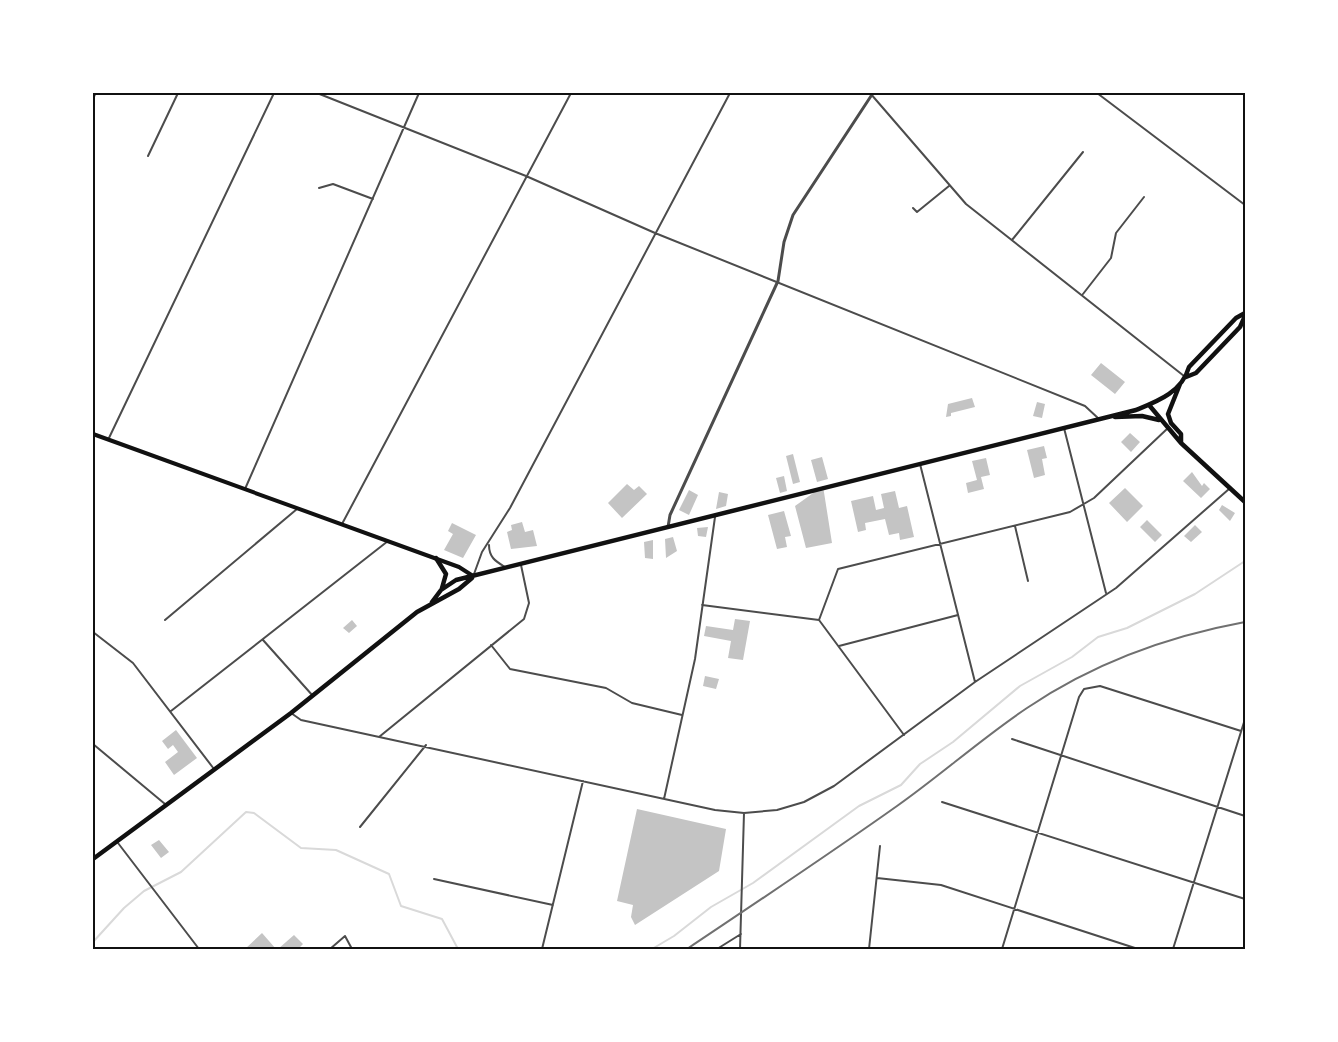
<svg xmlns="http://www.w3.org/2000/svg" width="1338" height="1042" viewBox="0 0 1338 1042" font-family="'IBM Plex Sans',sans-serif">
<rect width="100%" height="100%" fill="#fff"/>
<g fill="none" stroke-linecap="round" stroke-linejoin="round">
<path stroke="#d9d9d9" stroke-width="2" d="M93 942 124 908 144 891 181 872 246 812 254 813 301 848 336 850 389 874 401 906 442 919 458 949
M652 949 674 936 711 907 753 883 859 806 901 785 920 764 953 742 1020 686 1072 657 1098 637 1127 628 1195 594 1245 561"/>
</g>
<path fill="#c4c4c4" d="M1101 363 1125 382 1115 394 1091 375Z
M972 398 975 407 951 413V416L946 417 948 404Z
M1037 402 1045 404 1042 418 1033 416Z
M1130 433 1140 442 1131 452 1121 442Z
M1044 446 1047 458 1042 459 1045 475 1034 478 1027 450Z
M793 454 800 482 793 484 786 456Z
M822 457 828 479 817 482 811 460Z
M986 458 990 475 981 477 984 489 968 493 966 483 977 480 972 461Z
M1192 472 1202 486 1204 483 1210 489 1201 498 1183 481Z
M784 476 787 491 780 493 776 478Z
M627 484 634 490 639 486 647 494 622 518 608 503Z
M823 486 832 543 806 548 795 506Z
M1125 488 1143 506 1127 522 1109 503Z
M689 490 698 495 689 515 679 510Z
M895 491 899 508 907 506 914 537 900 540 899 533 889 535 885 519 865 523 866 530 858 532 851 501 873 496 876 510 884 508 881 494Z
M719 492 728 494 726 506 716 509Z
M1222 505 1235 513 1230 521 1219 510Z
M784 511 791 536 785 537 787 547 777 549 768 515Z
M1147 520 1162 535 1155 542 1140 527Z
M522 522 525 532 533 530 537 546 511 549 507 532 512 530 511 525Z
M452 523 476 535 463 558 444 550 453 534 448 531Z
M1195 525 1202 532 1191 542 1184 536Z
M708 527 706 537 698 536 697 528Z
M673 537 677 551 666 558 665 539Z
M653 540V559L645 558 644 542Z
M735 619 750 621 743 660 728 658 731 641 704 636 706 626 733 630Z
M352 620 357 626 349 633 343 628Z
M705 676 719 679 716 689 703 686Z
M176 730 197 758 174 775 165 762 178 752 173 745 168 749 162 741Z
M637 809 726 829 719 871 635 925 631 917 633 905 617 901Z
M159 840 169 852 161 858 151 845Z
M262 933 276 949H245Z
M294 935 303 944 298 949H278Z"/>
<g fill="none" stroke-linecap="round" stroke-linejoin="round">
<path stroke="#4c4c4c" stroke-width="2" d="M317 93 526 176 655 233 1085 406 1099 419
M870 93 966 204 1184 376
M1097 93 1245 205
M148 156 178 93
M319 188 333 184 373 199
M913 208 917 212 949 186
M1012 240 1083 152
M1083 294 1111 258 1116 233 1144 197
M1064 428 1106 593
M108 440 274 93
M920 464 975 682
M245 489 419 93
M342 524 571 93
M1015 526 1028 581
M489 545C489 557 495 561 505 567
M474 574 482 552 510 508 730 93
M702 605 819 620 904 735
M165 620 297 509
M819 620 838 569 1070 512 1094 498 1168 428
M93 632 133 663 214 769
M263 640 313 696
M491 645 510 669 606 688 632 703 682 715
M839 646 958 615
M171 711 388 541
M291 713 301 720 715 810 744 813 777 810 804 802 834 786 975 682 1116 588 1229 489
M379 737 524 619 529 603 521 565
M1012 739 1245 816
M93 744 165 804
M664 799 695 659 715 517
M942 802 1245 899
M360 827 426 745
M118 843 199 949
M877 878 941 885 1138 949
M434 879 553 905
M330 949 345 936 352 949
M542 949 583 781
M717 949 741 934
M740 949 744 813
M869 949 880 846
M1002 949 1079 697 1084 689 1100 686 1241 731
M1173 949 1245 719"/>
<path stroke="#4c4c4c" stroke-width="3" d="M93 98 95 93
M668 527 670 515 778 281 784 242 793 215 873 93"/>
<path stroke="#111" stroke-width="4" d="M93 434 459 567 473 576"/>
<path stroke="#111" stroke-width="4.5" d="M1186 377 1196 373 1240 327 1245 316
M1180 384 1168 414 1171 423 1181 434V443
M1149 405 1181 443 1245 502
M1115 417 1142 416 1159 420
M436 558 446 574 442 588
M432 602 441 590 456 580 1136 410C1158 401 1182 392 1189 367L1236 318 1245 313
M93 859 291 713 417 612 459 589 472 578"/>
<path stroke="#707070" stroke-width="2" d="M687 949C757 902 828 855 897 806 941 775 982 738 1027 708 1092 664 1169 636 1245 622"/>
</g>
<rect width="1338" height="1042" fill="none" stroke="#ffffff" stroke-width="189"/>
<rect x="94" y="94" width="1150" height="854" fill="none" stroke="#111" stroke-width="2"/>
</svg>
